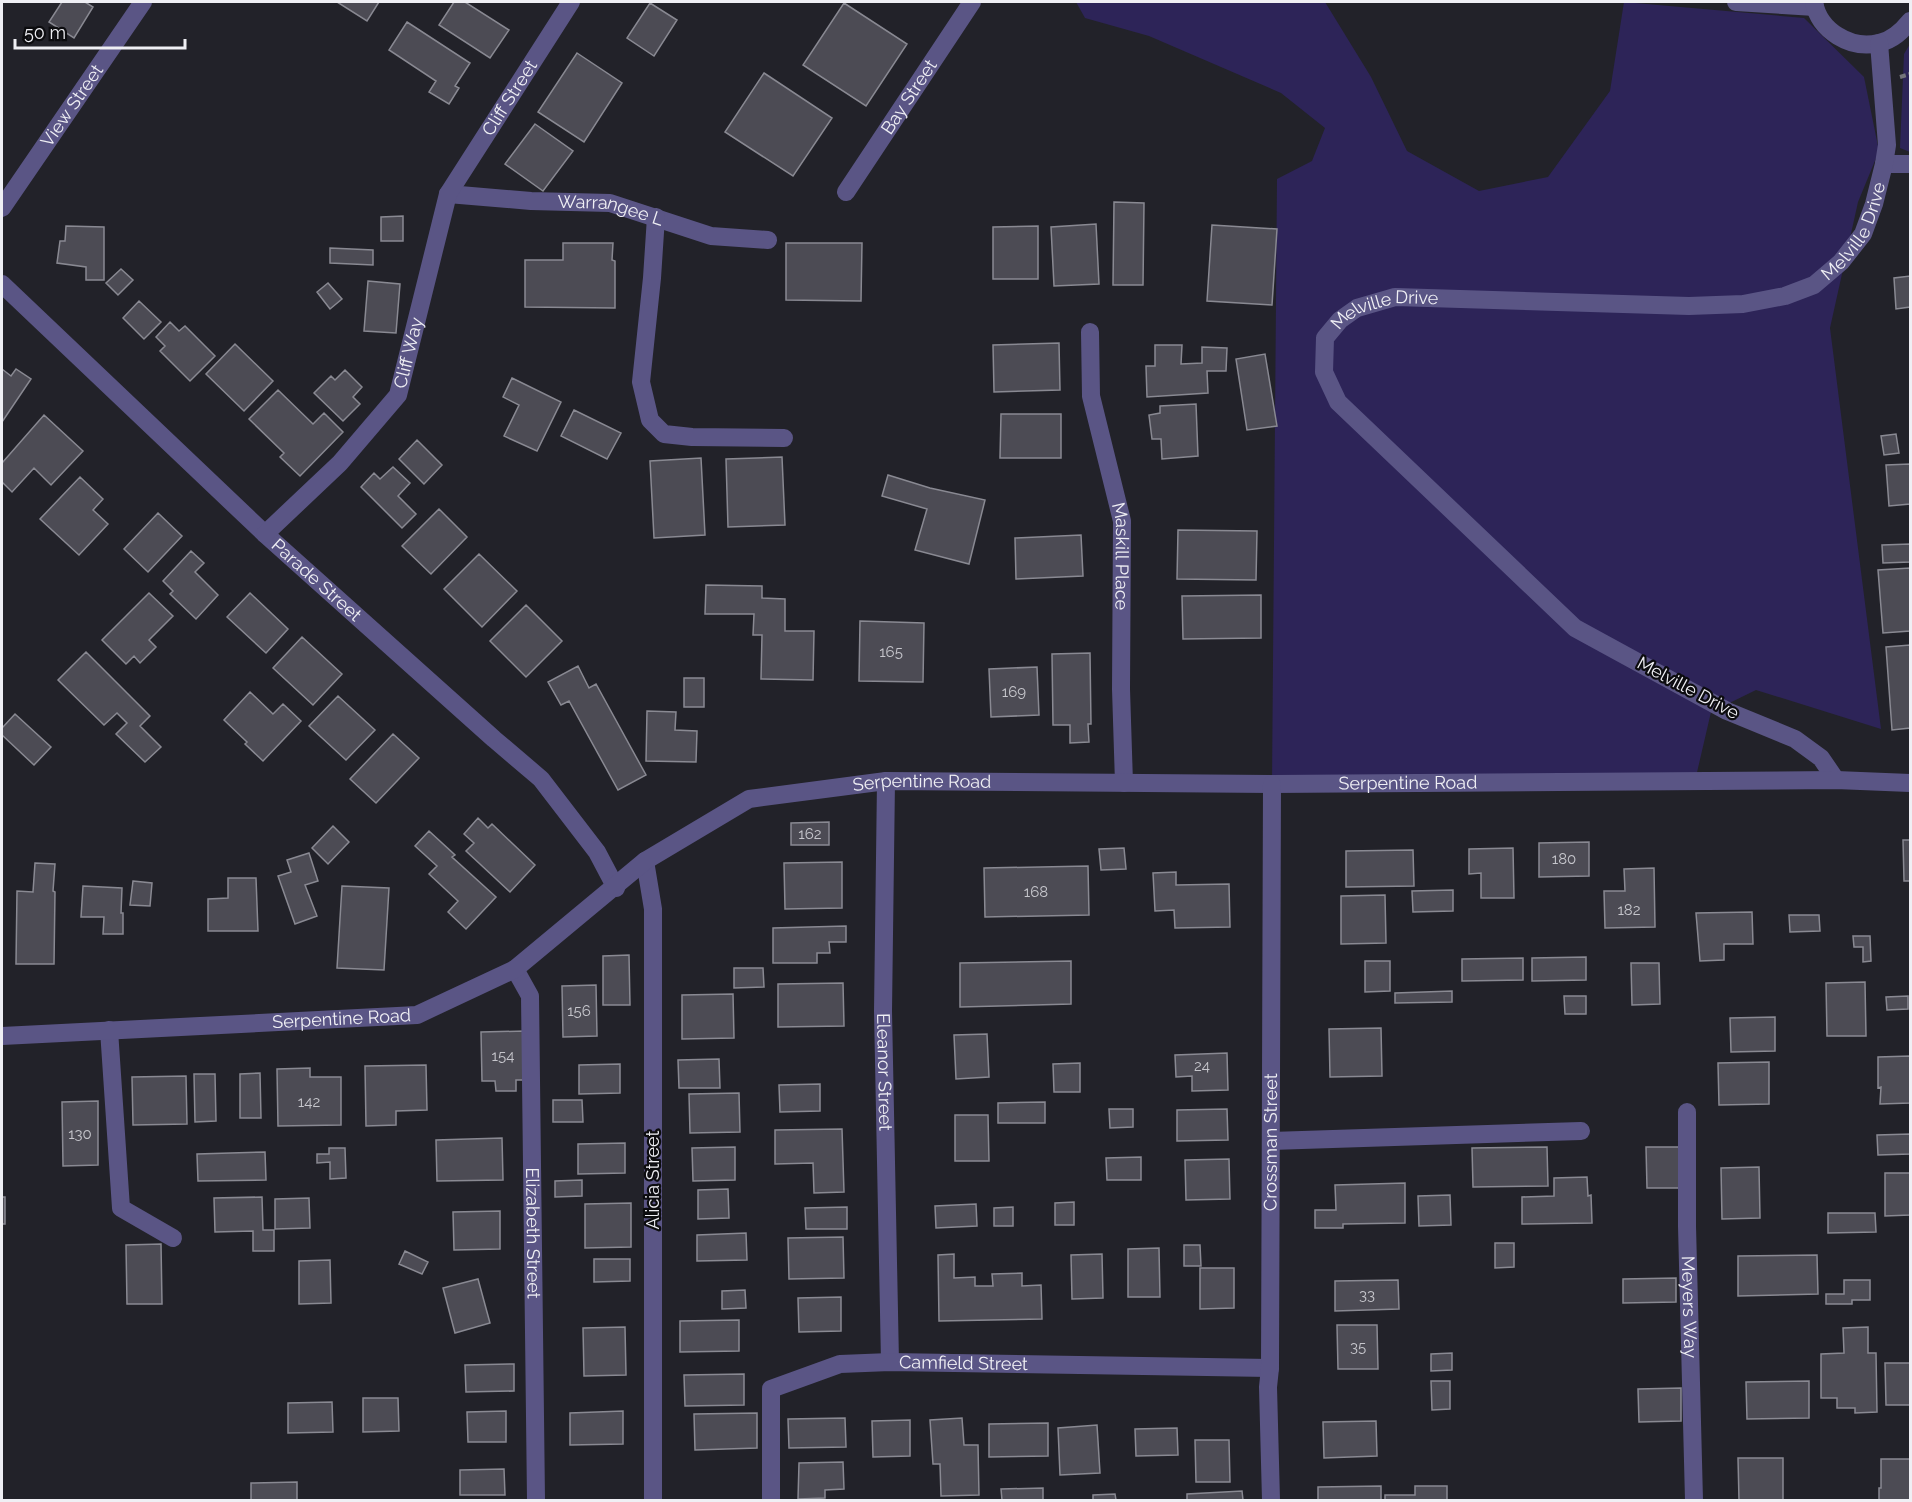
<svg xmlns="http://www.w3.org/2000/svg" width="1912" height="1502" viewBox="0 0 1912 1502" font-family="Raleway,sans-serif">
<rect width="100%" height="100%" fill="#222229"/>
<path fill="#2d2458" d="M1076 2H1325L1371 77 1407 151 1479 191 1548 177 1610 91 1624 2 1804 18 1864 77 1879 151 1858 202 1830 328 1881 729 1756 690 1711 712 1695 781 1272 784 1277 179 1312 161 1325 128 1281 93 1149 36 1085 18Z
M1910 44V152L1900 148 1904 54Z"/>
<path fill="#4c4b54" stroke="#898992" stroke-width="1.5" d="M62 2H85L93 7 74 38 49 22Z
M337 2H379L367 21Z
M454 2H465L509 30 490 58 439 25Z
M650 3 677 20 654 56 627 38Z
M844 3 907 44 866 106 803 65Z
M407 22 470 63 455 86 459 88 449 104 429 92 436 81 389 50Z
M577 53 622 83 584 142 538 112Z
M764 73 832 118 793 176 725 132Z
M535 124 573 151 543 191 505 164Z
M1114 202 1144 203 1143 285H1113Z
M403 216V241H381V217Z
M1096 224 1099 284 1054 286 1051 227Z
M1212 225 1277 229 1272 305 1207 301Z
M66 226 104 227V280H86V267L57 263 60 241H65Z
M1038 226V279H993V227Z
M563 243H613L612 260 615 261V308L525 307V260H563Z
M786 243H862L861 301 786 300Z
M330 248 373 250V265L330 263Z
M121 269 133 280 118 295 106 283Z
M1910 276V307L1896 309 1894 278Z
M368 281 400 284 396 333 364 331Z
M328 283 342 299 330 309 317 292Z
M139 301 161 322 144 339 123 318Z
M170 322 179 331 185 326 215 356 190 381 160 351 165 346 156 337Z
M1059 343 1060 390 994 392 993 345Z
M235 344 273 381 244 411 206 374Z
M1155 345H1182L1181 364 1202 363V347L1227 348 1226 371H1207L1208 393 1147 397 1146 366H1155Z
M1265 354 1277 426 1247 430 1236 359Z
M2 369 11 376 16 369 31 379 2 422Z
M345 370 362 387 353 397 360 404 343 421 314 393 331 376 335 380Z
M512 378 561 402 537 451 504 436 519 405 503 397Z
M278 390 313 424 324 413 343 432 300 476 280 457 284 453 249 419Z
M1196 404 1198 456 1162 459 1161 439H1152L1149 415 1160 413V406Z
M574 410 621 433 607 459 561 436Z
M1001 414H1061V458H1000Z
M44 415 83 451 51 485 34 468 12 492 2 482V463Z
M1896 434 1899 453 1884 455 1881 436Z
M417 440 442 465 424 484 399 459Z
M782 457 785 525 728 527 726 459Z
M701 458 705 535 654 538 650 461Z
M1910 464V504L1889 506 1886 465Z
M393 467 410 483 398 496 416 514 402 528 361 487 374 473 380 479Z
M888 475 930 488 985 500 969 564 915 550 927 509 882 496Z
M80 477 103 499 93 510 108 524 79 555 40 519Z
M439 509 467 537 431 574 402 546Z
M158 513 182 536 148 572 124 549Z
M1178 530 1257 531 1256 580 1177 579Z
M1081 535 1083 576 1016 579 1015 538Z
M1910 544V562L1883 563 1882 545Z
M191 551 204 563 195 572 218 595 196 619 170 594 173 591 163 581Z
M479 554 517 591 482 627 444 589Z
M1910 568V631L1883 633 1878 570Z
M706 585 762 586V598L785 599V631H814L813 680 761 679 762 635H753L754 614H705Z
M149 593 173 616 149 640 156 647 140 663 134 656 126 664 102 640Z
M250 593 288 629 266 653 227 617Z
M1261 595V638L1183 639 1182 596Z
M526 605 562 641 526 677 490 641Z
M860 621 924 623 923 682 859 681Z
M302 637 342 674 313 705 273 668Z
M1910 645V728L1892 730 1886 647Z
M86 652 150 716 140 726 161 747 145 762 116 734 127 723 117 713 104 725 58 680Z
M1090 653 1091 724H1088L1089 742 1070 743V725H1053L1052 654Z
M578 666 589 688 596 684 646 775 618 790 569 701 561 705 548 682Z
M1037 667 1039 715 991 717 989 669Z
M684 678H704V707H684Z
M250 692 273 714 283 704 301 721 263 761 245 744 247 742 224 720Z
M338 696 375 730 346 760 309 726Z
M647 711 676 712 675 730 697 731 696 762 646 761Z
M15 714 51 747 34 765 2 735V728Z
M393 734 419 758 376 803 350 779Z
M478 818 488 828 492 824 535 865 510 892 466 851 474 843 464 834Z
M829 822V845H791V823Z
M333 826 349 842 328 864 312 848Z
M429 831 455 855 452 857 496 897 466 929 448 912 458 901 429 874 437 866 415 846Z
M1903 840H1910V881H1904Z
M1589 842V876L1539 877V843Z
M1124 848 1126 869 1101 870 1099 849Z
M1513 848 1514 898H1481V873L1469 874V849Z
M1413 850 1414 886 1346 887V851Z
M309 853 318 881 305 885 317 916 295 924 278 876 291 872 287 860Z
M842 862V908L785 909 784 863Z
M35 863 55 864 53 891 55 892 54 964H16L17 891 33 892Z
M1088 866 1089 915 985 917 984 868Z
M1654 868 1655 927 1605 928 1604 891H1625L1624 869Z
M1176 872V885L1229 884 1230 927 1175 928 1174 910 1155 911 1153 873Z
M228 878H256L258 931H208V899L228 898Z
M133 881 152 883 150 906 130 905Z
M83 886 122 888 121 913H123V934H103L104 917H81Z
M342 886 389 888 384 970 337 968Z
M1453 890V911L1413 912 1412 891Z
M1385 895 1386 943 1341 944V896Z
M1752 912 1753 944H1724V960L1700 961 1696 913Z
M1789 915H1819L1820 931 1790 932Z
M846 926V942H829L830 953H817V963H773V928Z
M1853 936H1870L1871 961 1863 962V947H1854Z
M629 955 630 1005H603V956Z
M1586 957V980L1532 981V958Z
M1523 958V980L1462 981V959Z
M1071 961V1004L960 1007V963Z
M1365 961H1390V991L1365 992Z
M1631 963H1659L1660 1004 1632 1005Z
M734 968H763L764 987 734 988Z
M1865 982 1866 1036H1827L1826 983Z
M843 983 844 1026 778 1027V984Z
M596 985 597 1036 563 1037 562 986Z
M1452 991V1002L1395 1003V993Z
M733 994 734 1038 682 1039V995Z
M1564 996H1586V1014H1565Z
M1908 996V1009L1887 1010 1886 997Z
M1775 1017V1051L1731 1052 1730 1018Z
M1381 1028 1382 1076 1330 1077 1329 1029Z
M525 1031 526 1080H516V1091H496L495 1081H482L481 1032Z
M987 1034 989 1077 956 1079 954 1035Z
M1227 1053 1228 1090 1192 1091V1076L1176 1077 1175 1055Z
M1910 1056V1103L1880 1104 1881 1087 1878 1088V1057Z
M719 1059 720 1088H679L678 1060Z
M1769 1062V1104L1719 1105 1718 1063Z
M1080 1063V1092H1054L1053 1064Z
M620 1064V1093L579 1094V1065Z
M426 1065 427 1110 396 1111V1125L366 1126 365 1066Z
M310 1068V1077H341V1125L278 1126 277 1069Z
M260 1073 261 1118H240V1074Z
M194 1074H215L216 1121 195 1122Z
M186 1076 187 1124 133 1125 132 1077Z
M820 1084V1111L780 1112 779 1085Z
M739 1093 740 1132 690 1133 689 1094Z
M553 1100H582L583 1122H553Z
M98 1101V1165L63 1166 62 1102Z
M1045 1102V1123H998V1103Z
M1109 1109H1133V1127L1110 1128Z
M1227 1109 1228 1140 1177 1141V1110Z
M955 1115H988L989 1161H955Z
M842 1129 844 1192 814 1193 813 1163 775 1164V1130Z
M1910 1134V1154L1878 1155 1877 1135Z
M502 1138 503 1180 437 1181 436 1140Z
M625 1143V1173L578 1174V1144Z
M735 1147V1180L693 1181 692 1148Z
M1547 1147 1548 1186 1473 1187 1472 1148Z
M1646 1147H1683V1188H1647Z
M329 1148H345L346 1178 330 1179V1162L317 1163V1154H329Z
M265 1152 266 1180 198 1181 197 1154Z
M1141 1157V1180H1107L1106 1158Z
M1229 1159 1230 1199 1186 1200 1185 1160Z
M1759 1167 1760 1218 1722 1219 1721 1168Z
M1885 1173H1910V1215L1885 1216Z
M1587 1177 1588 1196 1591 1195 1592 1223 1522 1224V1197L1554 1196V1178Z
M582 1180V1196L555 1197V1181Z
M1405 1183V1223L1343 1224V1228H1315V1210H1336L1335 1185Z
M728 1189 729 1218 698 1219V1190Z
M1450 1195 1451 1225 1419 1226 1418 1196Z
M2 1197H5V1224H2Z
M262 1197 263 1230H274V1251H253V1231L215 1232 214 1198Z
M309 1198 310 1228 275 1229V1199Z
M1074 1202V1225H1055V1203Z
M631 1203V1247L585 1248V1204Z
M976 1204 977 1226 936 1228 935 1206Z
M847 1207V1229H806L805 1208Z
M1013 1207V1226H994V1208Z
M500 1211V1249L454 1250 453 1212Z
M1828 1213H1875L1876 1232 1828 1233Z
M746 1233 747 1260 697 1261V1235Z
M843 1237 844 1278 789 1279 788 1238Z
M1495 1243H1514V1267L1495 1268Z
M161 1244 162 1304H127L126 1245Z
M1184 1245H1200L1201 1266H1184Z
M1159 1248 1160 1297H1128V1249Z
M405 1251 428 1262 422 1274 399 1264Z
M954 1254V1278L975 1277V1286H993L992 1274 1022 1273V1286L1041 1285 1042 1319 939 1321 938 1255Z
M1102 1254 1103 1298 1072 1299 1071 1255Z
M1817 1255 1818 1294 1738 1296V1256Z
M594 1259H630V1281L594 1282Z
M330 1260 331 1303 299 1304V1261Z
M1200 1268H1234V1308L1200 1309Z
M1676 1278V1302L1623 1303V1279Z
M478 1279 490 1323 455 1333 443 1288Z
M1398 1280 1399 1309 1335 1311V1281Z
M1844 1280H1870V1300H1852V1304H1826V1294H1844Z
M745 1290 746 1308 722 1309V1291Z
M841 1297V1331L799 1332 798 1298Z
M739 1320V1351L680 1352V1321Z
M1337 1325H1377L1378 1369H1338Z
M625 1327 626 1375 584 1376 583 1328Z
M1868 1327V1353H1876L1877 1412 1855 1413V1408H1837V1398H1821V1354L1844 1353 1843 1328Z
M1452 1353V1370L1431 1371V1354Z
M1885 1363H1910V1405H1886Z
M514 1364V1391L466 1392 465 1365Z
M744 1374V1405L685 1406 684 1375Z
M1431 1381H1450V1409L1432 1410Z
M1809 1381V1418L1747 1419 1746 1382Z
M1681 1388V1421L1639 1422 1638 1389Z
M363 1398H398L399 1431 363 1432Z
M332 1402 333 1432 288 1433V1403Z
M506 1411V1442H468L467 1412Z
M623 1411V1444L570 1445V1413Z
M757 1413V1448L695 1450 694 1414Z
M845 1418 846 1447 789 1448 788 1419Z
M962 1418 964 1445H978L979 1495 941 1496 940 1464H933L930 1420Z
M910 1420V1456L873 1457 872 1421Z
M1376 1421 1377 1456 1324 1458 1323 1422Z
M1048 1423V1456L989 1457V1424Z
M1097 1425 1100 1473 1060 1475 1058 1428Z
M1177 1428 1178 1455 1136 1456 1135 1429Z
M1195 1440H1229L1230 1482H1196Z
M1738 1458H1783V1500H1739Z
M1881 1459H1910V1500H1879V1488H1881Z
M843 1462 844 1489 825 1490V1498L798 1499 799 1463Z
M504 1469 505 1495H460V1470Z
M297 1482V1500H251V1483Z
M1381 1486V1500H1318V1487Z
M1415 1486H1447V1500H1385V1495H1415Z
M1043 1488V1500H1002L1001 1489Z
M1242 1491 1243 1500H1187V1494Z
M1115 1494 1116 1500H1093V1495Z"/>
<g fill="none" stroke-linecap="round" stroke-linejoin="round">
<path stroke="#75757b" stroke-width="4" stroke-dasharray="6 3" stroke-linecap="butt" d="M1900 77 1910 74"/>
<g stroke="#5a5585" stroke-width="18">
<path d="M1736 2 1815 7"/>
<path d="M1814 2C1819 31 1851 50 1879 43 1893 40 1902 31 1910 21"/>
<path d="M1884 164H1910"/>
<path id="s1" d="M846 192 972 2"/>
<path id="s2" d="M448 194 531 201 610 203 711 236 768 240"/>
<path id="s3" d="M2 208 143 2"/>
<path d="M656 217 652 278 641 382 650 420 664 434 692 437 784 438"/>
<path id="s4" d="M2 284 265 534 494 739 541 779 597 852 616 888"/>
<path id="s5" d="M1090 332 1091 396 1122 521 1121 689 1124 783"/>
<path id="s6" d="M265 534 340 463 398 395 448 194 571 2"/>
<path id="s7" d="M1836 780 1821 758 1795 739 1727 711 1575 628 1338 402 1324 372 1325 338 1340 320 1357 308 1395 297 1689 306 1743 304 1785 296 1814 285 1841 262 1863 234 1874 204 1884 164 1887 145 1879 43"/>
<path id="s8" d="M886 781 883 1011 890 1362"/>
<path d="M645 861 653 909V1500"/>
<path id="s9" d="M515 969 530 996 536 1500"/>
<path d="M109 1030 121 1208 173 1238"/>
<path id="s10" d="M2 1036 417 1015 515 969 645 861 749 799 886 781 1272 784 1836 780 1910 783"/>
<path id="s11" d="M1687 1112V1226L1694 1500"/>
<path d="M1271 1141 1581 1131"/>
<path id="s12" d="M771 1500V1389L840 1364 890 1362 1270 1368"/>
<path id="s13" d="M1271 1500 1268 1387 1270 1368 1272 784"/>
</g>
</g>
<g text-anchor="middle" stroke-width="4.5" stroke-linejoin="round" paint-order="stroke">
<g font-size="15" fill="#c6c6cc">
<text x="891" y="657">165</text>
<text x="1014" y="697">169</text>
<text x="810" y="839">162</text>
<text x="1564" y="864">180</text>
<text x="1036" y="897">168</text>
<text x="1629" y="915">182</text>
<text x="579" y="1016">156</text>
<text x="503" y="1061">154</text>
<text x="1202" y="1071">24</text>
<text x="309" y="1107">142</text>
<text x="80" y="1139">130</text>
<text x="1367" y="1300">33</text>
<text x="1358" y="1352">35</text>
</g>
<g font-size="18" fill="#efeff4" stroke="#0c0c0f">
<text dy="6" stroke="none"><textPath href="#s1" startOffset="114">Bay Street</textPath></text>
<text dy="6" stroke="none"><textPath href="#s6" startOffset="514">Cliff Street</textPath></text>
<text dy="6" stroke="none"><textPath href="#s3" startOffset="124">View Street</textPath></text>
<text dy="6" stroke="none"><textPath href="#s2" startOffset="164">Warrangee L</textPath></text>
<text dy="6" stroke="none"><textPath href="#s7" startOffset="1275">Melville Drive</textPath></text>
<text dy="6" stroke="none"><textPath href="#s7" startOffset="771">Melville Drive</textPath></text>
<text dy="6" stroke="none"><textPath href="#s6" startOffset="236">Cliff Way</textPath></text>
<text dy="6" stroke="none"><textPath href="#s5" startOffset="228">Maskill Place</textPath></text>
<text dy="6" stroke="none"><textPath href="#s4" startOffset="432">Parade Street</textPath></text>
<text transform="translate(1688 688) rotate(28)" y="6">Melville Drive</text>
<text dy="6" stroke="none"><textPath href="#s10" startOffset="1474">Serpentine Road</textPath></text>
<text dy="6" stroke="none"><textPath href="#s10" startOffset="988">Serpentine Road</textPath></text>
<text dy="6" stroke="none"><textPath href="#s10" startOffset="340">Serpentine Road</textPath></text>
<text dy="6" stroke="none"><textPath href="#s8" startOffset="291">Eleanor Street</textPath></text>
<text dy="6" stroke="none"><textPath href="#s13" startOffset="358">Crossman Street</textPath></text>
<text transform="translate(653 1180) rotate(-90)" y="6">Alicia Street</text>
<text dy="6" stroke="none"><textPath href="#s9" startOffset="268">Elizabeth Street</textPath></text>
<text dy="6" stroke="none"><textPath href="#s11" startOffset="195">Meyers Way</textPath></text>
<text dy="6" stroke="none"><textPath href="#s12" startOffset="308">Camfield Street</textPath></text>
</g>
</g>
<rect width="1912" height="1502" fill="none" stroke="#efeff4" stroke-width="6"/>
<path d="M15 39v9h170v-9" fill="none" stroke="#efeff4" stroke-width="3"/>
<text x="24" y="39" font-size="18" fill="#efeff4" stroke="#0c0c0f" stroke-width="4.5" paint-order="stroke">50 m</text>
</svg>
